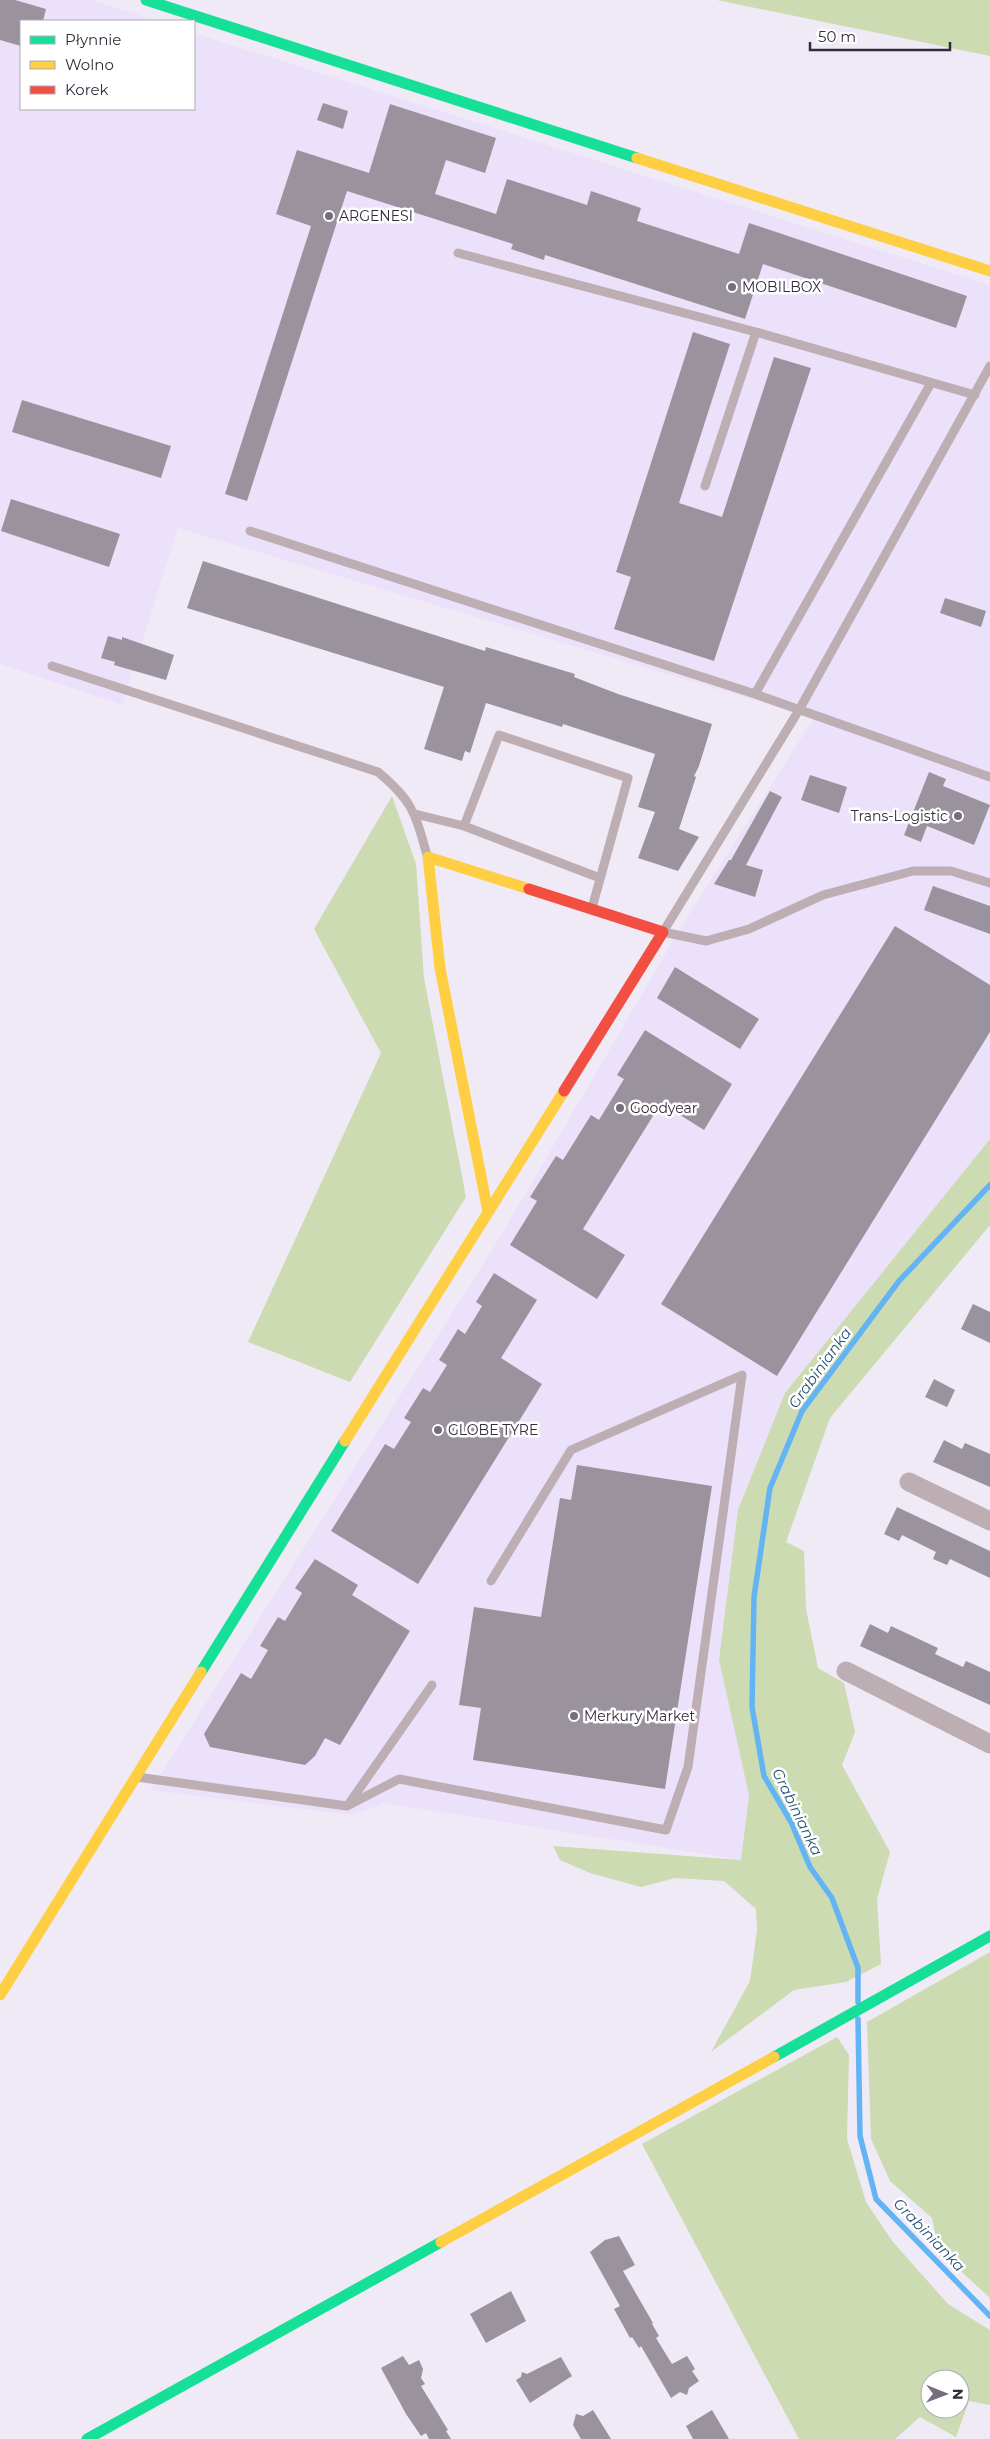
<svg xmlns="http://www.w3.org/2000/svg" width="990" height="2439" viewBox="0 0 990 2439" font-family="Montserrat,sans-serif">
<rect width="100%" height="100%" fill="#f0eaf7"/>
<path fill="#ece1fa" d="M0 0H91L158 21H21V109H194V33L990 285V1139L785 1393 719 1660 749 1795 741 1860 384 1803 351 1815 151 1790 497 1242 684 922 814 718 178 528 122 705 0 664Z"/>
<path fill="#ccdbb1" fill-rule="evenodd" d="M717 0H990V56Z
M392 796 416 864 424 978 466 1197 350 1382 248 1342 381 1053 314 929Z
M990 1139V1225L830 1418 786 1542 804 1551 806 1609 818 1668 844 1683 855 1732 842 1765 890 1852 877 1899 881 1964 846 1982 794 1990 711 2052 750 1981 757 1930 756 1909 724 1881 675 1878 641 1887 590 1873 560 1860 553 1846 741 1860 749 1795 719 1660 738 1510 785 1393Z
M990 1952V2298L939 2251 932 2218 890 2181 871 2139 867 2022Z
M837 2037 849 2055 847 2139 866 2202 893 2242 948 2304 990 2330V2405L969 2401 956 2437 920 2417 895 2439H799L642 2144ZM930 2379H960V2409H930Z"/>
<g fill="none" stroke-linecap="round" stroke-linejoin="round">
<path stroke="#63b4f4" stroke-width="5.5" d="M858 2002V1968L832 1898 810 1867 791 1822 764 1776 752 1707 754 1597 770 1488 802 1411 899 1281 990 1185
M858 2019 860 2136 876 2199 990 2316"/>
</g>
<path fill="#9a929d" d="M0 0H15L46 9 43 21H21V46L0 40Z
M323 103 348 111 343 129 317 120Z
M390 104 496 138 485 173 446 160 435 194 496 214 507 179 587 205 591 191 641 208 637 221 739 254 749 223 967 296 956 328 763 264 745 319 545 255 544 260 511 249 513 244 347 191 247 501 225 494 311 226 276 214 297 150 369 173Z
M693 332 730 344 679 503 722 517 774 357 811 368 714 661 614 629 631 577 616 572Z
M22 400 171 446 161 478 12 432Z
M11 499 120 534 109 567 1 531Z
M203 561 444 638 485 651 486 647 575 674 574 677 618 694 712 724 699 766 694 776 696 777 679 829 699 837 678 871 638 858 655 812 638 807 655 754 563 724 562 727 486 703 470 753 465 751 462 761 424 749 444 687 187 608Z
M945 598 986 611 981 627 940 613Z
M108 636 122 640V637L174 655 166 680 114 665 115 662 101 658Z
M929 772 946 779 943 786 990 805 974 845 927 826 921 842 904 835Z
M810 775 847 787 839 813 801 800Z
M770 791 782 797 746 865 763 870 755 897 714 884 729 860H731Z
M933 886 990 906V934L924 910Z
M895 926 990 985V1032L777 1376 661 1304Z
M675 967 759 1019 740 1049 657 998Z
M645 1030 732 1084 704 1130 661 1103 583 1229 625 1255 597 1299 510 1245 537 1201 530 1197 556 1156 563 1160 591 1115 599 1120 624 1079 617 1075Z
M494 1273 537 1300 501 1358 542 1384 418 1584 331 1531 385 1444 394 1449 411 1422 404 1418 423 1388 430 1392 447 1365 439 1360 458 1329 465 1334 482 1306 476 1302Z
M973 1304 990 1312V1343L961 1329Z
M934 1379 955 1390 947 1407 925 1397Z
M944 1440 962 1449 965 1443 990 1454V1487L933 1462Z
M577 1465 712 1486 665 1789 473 1760 481 1708 459 1705 474 1607 541 1617 560 1498 571 1500Z
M897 1507 990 1551V1578L950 1559 947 1565 933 1559 936 1552 902 1535 899 1541 884 1534Z
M315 1559 358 1585 352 1595 410 1631 340 1745 325 1738 315 1756 305 1765 210 1747 204 1734 241 1673 251 1679 268 1650 260 1646 278 1617 285 1621 302 1593 295 1588Z
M870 1624 888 1633 891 1626 938 1648 935 1654 963 1667 966 1661 990 1672V1705L860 1646Z
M619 2236 635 2265 623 2271 653 2323 652 2324 659 2336 656 2338 672 2364 687 2356 695 2369 692 2371 699 2381 689 2388 687 2395 680 2392 671 2398 641 2346 639 2348 632 2337 630 2338 614 2309 620 2306 590 2252 605 2240Z
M511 2291 526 2321 486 2343 470 2314Z
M403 2356 409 2365 419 2360 423 2369 421 2378 425 2384 421 2386 448 2430 446 2431 451 2439H429L426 2433 421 2436 406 2414 381 2368Z
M561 2357 572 2376 530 2403 516 2380 521 2377 522 2372 527 2374Z
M593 2410 611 2439H581L573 2425 576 2414 583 2416Z
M712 2410 729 2439H693L686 2426Z"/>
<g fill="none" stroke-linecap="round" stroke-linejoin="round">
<path stroke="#bdaeb3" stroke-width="9" d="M458 253 756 332
M990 366 799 710 663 932 706 941 749 929 823 895 913 871H951L990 883
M931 383 755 694 990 777
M705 486 756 332 975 395
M250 531 755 694
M52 666 378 772C413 801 415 813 427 855
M415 814 464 826
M592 908 628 778 499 735 464 826 600 878
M137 1777 347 1806 399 1779 666 1830 688 1767 742 1375 571 1450 491 1581
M348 1805 432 1685"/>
<path stroke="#bdaeb3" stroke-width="19" d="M909 1482 990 1521
M846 1671 990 1744"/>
<path stroke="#16e098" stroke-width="11" d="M146 0 637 158
M201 1672 345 1441
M774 2057 990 1936
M87 2439 441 2242"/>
<path stroke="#ffcf43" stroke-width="11" d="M637 158 990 271
M488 1212 440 968 428 857 529 889
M345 1441 564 1091
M0 1995 201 1672
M441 2242 774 2057"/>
<path stroke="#f24e42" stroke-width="11" d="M529 889 663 932 564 1091"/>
</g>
<g fill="#756e7d" stroke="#fff" stroke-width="2">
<circle cx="329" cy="216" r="5"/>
<circle cx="732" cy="287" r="5"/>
<circle cx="958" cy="816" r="5"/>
<circle cx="620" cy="1108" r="5"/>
<circle cx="438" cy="1430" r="5"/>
<circle cx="574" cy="1716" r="5"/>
</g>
<g text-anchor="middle" stroke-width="5" stroke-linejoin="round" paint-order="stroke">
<g font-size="14" fill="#332c3b" stroke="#fff" text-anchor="start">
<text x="339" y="221">ARGENESI</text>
<text x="742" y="292">MOBILBOX</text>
<text x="948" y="821" text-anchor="end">Trans-Logistic</text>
<text x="630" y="1113">Goodyear</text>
<text x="448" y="1435">GLOBE TYRE</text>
<text x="584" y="1721">Merkury Market</text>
</g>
<g font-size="15" font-style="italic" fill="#285276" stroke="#fff">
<text transform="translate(820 1368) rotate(-54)" y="5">Grabinianka</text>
<text transform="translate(797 1812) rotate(64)" y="5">Grabinianka</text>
<text transform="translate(929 2235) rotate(46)" y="5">Grabinianka</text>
</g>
</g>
<rect x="20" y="20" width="175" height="90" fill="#ffffff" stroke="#adabb1"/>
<rect x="30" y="36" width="25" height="8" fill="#16e098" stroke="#adabb1"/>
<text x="65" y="45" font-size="15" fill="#332c3b">Płynnie</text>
<rect x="30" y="61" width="25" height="8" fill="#ffcf43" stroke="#adabb1"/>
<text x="65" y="70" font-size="15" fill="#332c3b">Wolno</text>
<rect x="30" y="86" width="25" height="8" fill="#f24e42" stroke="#adabb1"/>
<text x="65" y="95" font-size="15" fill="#332c3b">Korek</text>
<g transform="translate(945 2394) rotate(91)"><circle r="24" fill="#ffffff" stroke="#adabb1"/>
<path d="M0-4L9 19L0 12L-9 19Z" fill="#756e7d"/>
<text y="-8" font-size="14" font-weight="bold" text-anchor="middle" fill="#332c3b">N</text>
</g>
<path d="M810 42v8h140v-8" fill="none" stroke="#332c3b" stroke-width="2.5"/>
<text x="818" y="42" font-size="15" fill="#332c3b" stroke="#ffffff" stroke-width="4" paint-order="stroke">50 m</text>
</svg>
